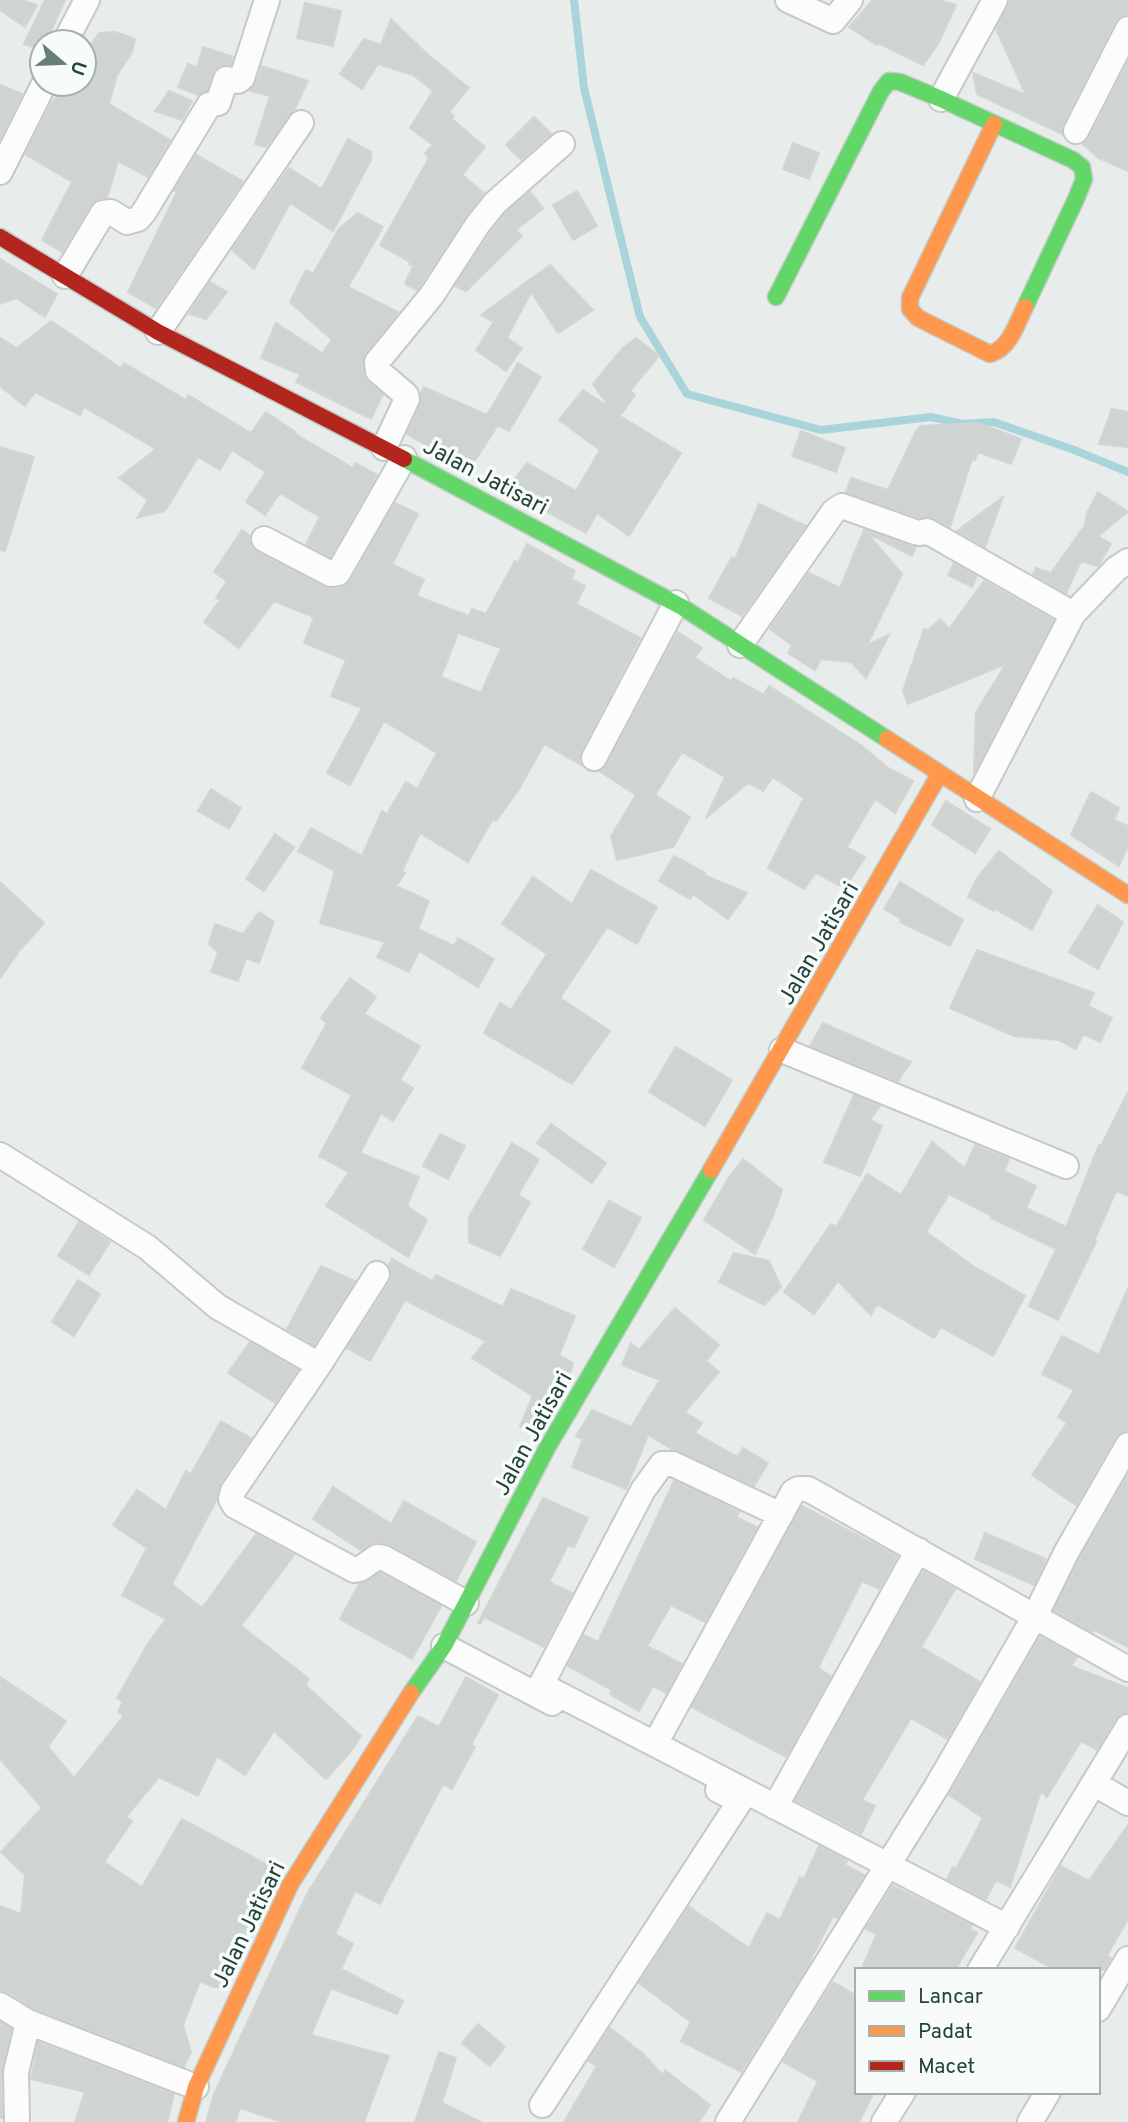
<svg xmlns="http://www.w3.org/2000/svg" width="1128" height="2122" viewBox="0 0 1128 2122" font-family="Overpass,sans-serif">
<rect width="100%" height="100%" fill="#e8edeb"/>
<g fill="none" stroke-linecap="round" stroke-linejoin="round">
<path stroke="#a9d4db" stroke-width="8" d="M574 0 584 88 640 317 687 394 821 430 931 417 962 424 994 422 1074 450 1128 472"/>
</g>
<path fill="#cfd4d2" stroke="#d1d6d4" stroke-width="2" fill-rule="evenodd" d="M0 0H22L37 5 25 27 0 10Z
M45 0H65L46 42H42V50L24 44Z
M873 0H939L956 5 938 44 923 65 878 43 877 45 849 27Z
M1011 0H1128V14L1121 16 1115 22 1063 124 1062 134 977 94 973 73 1026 95 996 29Z
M305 3 341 11 333 46 297 38Z
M391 19 428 55 469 88 449 112 454 116 452 119 485 147 462 175 484 193 466 216 417 290 405 284 413 266 409 264 410 262 380 245 429 158 425 153 433 145 410 128 433 91 413 75 378 64 362 89 340 74 364 39 381 45Z
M115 32 135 39 132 52 117 75 109 104 170 140 148 177 118 161 107 198 95 200 91 205 62 252 42 240 72 182 25 154 50 106 65 84H84V55L99 33Z
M203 47 233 57 231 65H222L215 69 207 90 198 95 178 87 188 64 197 67Z
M1128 62V171L1098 158 1083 144 1089 138Z
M262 66 308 81 294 110 266 147 255 144 270 96 250 91 256 83Z
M0 85 22 94 0 139Z
M169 91 192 101 182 120 155 111Z
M534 117 551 134 521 160 506 145Z
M348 139 371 152V160L333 231 290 203 254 269 232 250 289 168 322 189Z
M793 143 819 153 809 179 783 169Z
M196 155 243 181 156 308 128 292 177 192 174 191Z
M577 191 597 226 573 240 553 205Z
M530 192 543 208 516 230 522 236 466 291 455 286 490 233 506 213Z
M358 213 383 227 348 287 398 312 363 358V373L368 382 383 394 371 419 296 382 300 374 261 358 276 323 322 353 332 340 290 302 306 270 313 274 339 229Z
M0 259 57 294 45 317 16 298 0 304Z
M550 265 593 310 558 333 531 292 507 338 522 348 506 371 476 350 494 322 481 315Z
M210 282 227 292 206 319 189 314Z
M51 321 121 368 124 363 186 400 188 395 251 433 266 412 295 432 294 433 353 468 355 463 377 475 330 557 306 544 320 517 280 493 265 515 246 502 266 472 232 450 220 470 198 457 165 511 137 518 148 500 119 478 156 449 84 407 80 415 35 392 25 406 0 386V338L17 348Z
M636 338 659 356 630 391 635 395 620 416 681 453 629 536 597 513 586 533 506 490 527 463 576 491 600 450 559 420 583 390 609 407 593 384 622 349Z
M518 363 541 377 509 431 498 425 474 462 453 449 449 458 407 434 420 405 421 393 424 387 487 415Z
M1112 409 1128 412V447L1099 444Z
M978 423 1021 439 1011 464 978 452 975 460 972 459 950 527 934 518H919L846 492 851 478 888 490 916 431 921 426Z
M801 431 845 448 836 472 792 456Z
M0 447 34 457 5 551 0 550Z
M1098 492 1128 512 1098 536 1111 544 1098 566 1081 561 1066 593 1033 574 1036 568 1051 573 1085 525 1087 513Z
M1003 497 985 547 957 531Z
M395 503 418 514 392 564 424 580 416 596 469 616 472 609 486 614 515 561 518 563 527 544 575 571 571 579 585 586 576 604 640 638 581 751V765L544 744 519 789 496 821 493 819 468 862 420 833 402 871 405 873 396 886 429 901 418 929 454 946 458 938 494 959 478 987 419 951 409 972 377 957 385 942 320 923 335 871 298 851 311 828 362 856 382 811 387 814 406 782 417 789 437 753 384 721 350 785 327 773 362 708 331 696 346 660 304 643 314 617 274 601 239 648 204 622 220 600 216 598 227 581 214 572 242 530 250 536 251 546 257 552 324 587 340 588 351 580ZM458 633 501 648 481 693 441 677Z
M759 504 806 526 742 616 709 598 732 557 735 559Z
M864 530 916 547 912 556 867 533 902 574 867 645 889 635 866 678 851 662 821 659 815 670 788 653 792 645 770 629 809 573 840 588Z
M954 563 977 576 972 587 948 575Z
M984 581 1053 620 974 773 976 712 1006 664 908 704 903 691 924 629 928 630 940 619 949 629Z
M678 632 702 648 695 658 731 681 733 678 764 695 769 686 862 746 888 768 913 781 895 813 875 799 847 847 865 857 847 885H839L816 873 804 889 768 868 804 798 773 777 763 791 748 783 706 818 725 777 682 752 655 795 690 817 673 847 617 860 611 836 636 795 599 771 607 765Z
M211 789 241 808 229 829 198 811Z
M1091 792 1119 808 1114 820 1128 826V846L1119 866 1071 835Z
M946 801 990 829 975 853 932 825Z
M275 834 294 847 264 891 246 879Z
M999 851 1052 891 1032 930 995 909 994 911 968 897 977 878Z
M674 856 705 873 704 875 747 893 728 919 693 894 690 899 659 881Z
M591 870 657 907 637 944 607 927 560 998 610 1031 572 1084 484 1033 500 1003 511 1010 547 954 502 924 533 877 572 904Z
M0 882 44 923 20 950 0 978Z
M900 882 963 920 950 946 900 922 901 919 884 909Z
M1098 905 1123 922 1098 969 1069 952Z
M259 912 274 922 259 963 246 958 238 981 211 972 218 953 209 944 215 924 243 934Z
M977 950 1094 993 1088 1006 1112 1018 1100 1042 1083 1034 1076 1049 1059 1040 1014 1036 950 1008Z
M350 978 376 997 364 1014 420 1046 400 1080 413 1088 393 1121 381 1113 360 1153 419 1177 407 1206 427 1220 408 1257 326 1206 349 1172 319 1156 352 1095 302 1068 327 1023 321 1018Z
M823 1023 911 1062 898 1081 810 1046Z
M676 1047 732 1080 705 1126 649 1092Z
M1128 1092V1196L1116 1191 1095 1239 1096 1242 1058 1320 1029 1306 1056 1249 991 1218 992 1216 949 1194 926 1232 973 1266 1025 1296 993 1356 941 1327 934 1338 877 1304 871 1315 838 1281 814 1314 784 1292 831 1224 836 1227 867 1174 901 1195 932 1142 965 1168 975 1145 1009 1159 1004 1171 1036 1186 1026 1208 1066 1227 1099 1145 1101 1146Z
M854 1095 880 1106 870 1120 882 1126 860 1176 824 1162Z
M551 1124 606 1163 592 1183 537 1143Z
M440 1134 465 1146 448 1179 423 1166Z
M512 1143 539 1159 518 1195 530 1202 500 1256 469 1242V1217Z
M743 1159 782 1190 773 1216 755 1254 704 1220 728 1179Z
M609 1201 641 1218 614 1267 583 1249Z
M79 1222 110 1242 89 1275 58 1256Z
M734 1253 769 1261 781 1287 764 1305 719 1282Z
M392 1259 432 1281 436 1275 503 1307 511 1289 575 1316 559 1355 573 1363 571 1370 534 1433 520 1426 533 1396 472 1358 486 1341 405 1300 370 1361 347 1348 390 1282 392 1274 389 1265Z
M321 1266 355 1281 314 1345 287 1329Z
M78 1280 100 1294 74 1336 52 1322Z
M1128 1288V1430L1121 1432 1115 1438 1076 1505 1032 1475 1067 1423 1058 1417 1074 1390 1042 1374 1062 1336 1099 1355Z
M675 1308 719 1345 706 1361 719 1372 685 1412 702 1423 695 1433 738 1457 743 1448 768 1463 754 1486 672 1449 648 1435 626 1489 572 1467 583 1439 576 1436 592 1410 631 1427 660 1380 622 1365 631 1343 639 1350Z
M250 1342 298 1370 275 1403 228 1373Z
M221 1421 251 1438 220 1483 217 1499 172 1584 202 1608 256 1534 294 1555 241 1626 309 1679 305 1685 361 1736 352 1750 326 1779 274 1731 245 1775 217 1756 198 1796 159 1777 126 1817 132 1821 104 1862 142 1887 182 1819 277 1870 221 1987H213L200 1981 183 2025 191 2052 184 2067 35 2009 8 1992 0 1990V1906L21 1914 25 1875 1 1852 42 1808 0 1759V1677L66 1721 48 1747 74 1778 124 1716 118 1712 123 1702 117 1698 147 1645 166 1619 122 1595 147 1548 113 1525 137 1490 166 1510 186 1471 191 1474Z
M1128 1475V1647L1094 1630 1092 1632 1054 1610 1080 1558Z
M674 1481 739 1512 736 1517 757 1527 705 1622 671 1605 647 1646 682 1664 666 1693 653 1686 639 1711 610 1694 612 1690 568 1666 584 1635 598 1642Z
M333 1487 391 1524 404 1501 476 1542 456 1581 387 1543 369 1544 361 1550 313 1519Z
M543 1498 588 1518 574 1547 568 1545 549 1582 572 1593 544 1647 484 1617 480 1624 478 1623Z
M802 1506 897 1556 879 1589 862 1581 818 1668 831 1676 786 1757 692 1707Z
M985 1533 1046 1559 1034 1585 975 1559Z
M923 1571 955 1589 921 1647 980 1682 947 1739 911 1718 862 1800 875 1806 861 1834 796 1800Z
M380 1573 441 1606 412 1659 340 1619 359 1584Z
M1040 1637 1077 1657 1071 1666 1128 1688V1712L1116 1719 1097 1750 1081 1741 1047 1797 1041 1791 1010 1887 996 1880 986 1899 947 1879 953 1867 956 1869 983 1818 949 1795Z
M466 1677 498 1695 471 1745 475 1747 452 1789 443 1784 380 1904 355 1891 335 1934 353 1944 341 1969 403 2001 397 2014 331 1988 311 2035 389 2056 364 2122H282L240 2108 235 2122H206L214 2094 307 1894 418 1716 439 1727Z
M1128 1825V1919L1107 1955 1111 1958 1104 1970H1056L1015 1948 1061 1866 1089 1881Z
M819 1846 847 1861 845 1865 864 1875 838 1918 833 1916 807 1967 741 2072 681 2041 691 2022 639 1983 689 1907 749 1948 767 1913 780 1920 800 1877 804 1879Z
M893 1886 972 1925 970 1929 977 1933 955 1970H861L877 1934 866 1929Z
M833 1982 857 1996V2092H874L859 2122H798L818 2081 783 2062Z
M0 2022 11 2029 1 2072 2 2118H0Z
M478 2024 505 2047 490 2066 462 2043Z
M610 2028 642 2053 663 2075 665 2070 710 2105 699 2122H564L597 2066 588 2061Z
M38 2042 174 2094 167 2122H75L85 2092 31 2079Z
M439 2052 456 2058 442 2103 481 2122H415Z"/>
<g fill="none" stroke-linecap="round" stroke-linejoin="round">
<g stroke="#c5cac8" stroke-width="28">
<path id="street" d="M788 0 833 21 850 0
M65 42 87 0
M941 99 995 0
M1076 131 1128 29
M0 172 44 84
M65 276 103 213 111 212 127 222 138 219 144 212 209 105 218 103 226 79 238 81 242 78 267 0
M158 332 301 123
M384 448 407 399 406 395 378 371 377 362 432 295 478 224 495 203 562 144
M264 539 331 574 338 573 404 458
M740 645 834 511 842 506 915 532 920 533 927 531 1073 614
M594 758 676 603
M977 799 1073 614 1116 569 1128 561
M782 1050 1066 1166
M0 1155 147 1247 218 1307 319 1365
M377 1274 319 1365 233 1491 231 1499 235 1506 354 1570 360 1569 377 1557 384 1558 466 1603
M781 1515 673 1464H662L643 1490 541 1685 1007 1927
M444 1646 552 1703
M655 1744 793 1492 798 1489H808L1128 1669
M1095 1784 1128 1803
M775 1807 918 1550
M980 1970 1128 1727
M0 2005 28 2022 196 2087
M1098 2009 1128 1959
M542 2105 740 1801 718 1790
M17 2122 16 2072 28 2022
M728 2122 937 1786 1035 1616 1067 1551 1128 1445
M884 2122 903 2092
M1030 2122 1048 2092"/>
</g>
<g stroke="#c3cbc8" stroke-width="19">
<path id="fast" d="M776 297 881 91 889 81 900 82 941 99 1073 160 1082 167 1084 179 1076 199 1025 307
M404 459 682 607 887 739
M411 1693 444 1646 547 1448 711 1170"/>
</g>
<g stroke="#c3cbc8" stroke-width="19">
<path id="slow" d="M994 124 910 298V309L918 318 990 354C1010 348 1016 325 1025 307
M887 739 1128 895
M711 1170 939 775
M186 2122 196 2087 290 1885 411 1693"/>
</g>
<g stroke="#c3cbc8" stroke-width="19">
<path id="jam" d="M0 237 158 332 404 459"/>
</g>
<use href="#street" stroke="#fcfcfc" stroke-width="24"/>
<use href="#fast" stroke="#63d668" stroke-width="16"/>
<use href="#slow" stroke="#ff974d" stroke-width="16"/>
<use href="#jam" stroke="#b3261e" stroke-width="16"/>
</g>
<g text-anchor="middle" stroke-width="7" stroke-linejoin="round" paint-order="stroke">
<g font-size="23" fill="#24423a" stroke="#f7fbf9">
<text transform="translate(486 476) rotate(28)" y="8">Jalan Jatisari</text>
<text transform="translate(818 943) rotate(-60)" y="8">Jalan Jatisari</text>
<text transform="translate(532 1433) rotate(-61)" y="8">Jalan Jatisari</text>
<text transform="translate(248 1924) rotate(-64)" y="8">Jalan Jatisari</text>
</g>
</g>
<rect x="855" y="1968" width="245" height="126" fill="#f7fbf9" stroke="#a3b1ad" stroke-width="2"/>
<rect x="869" y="1991" width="35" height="10" fill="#63d668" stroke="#a3b1ad" stroke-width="2"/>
<text x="918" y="2003" font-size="21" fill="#24423a">Lancar</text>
<rect x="869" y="2026" width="35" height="10" fill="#ff974d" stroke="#a3b1ad" stroke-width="2"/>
<text x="918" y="2038" font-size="21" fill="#24423a">Padat</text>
<rect x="869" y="2061" width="35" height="10" fill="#b3261e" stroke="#a3b1ad" stroke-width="2"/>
<text x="918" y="2073" font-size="21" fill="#24423a">Macet</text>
<g transform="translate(63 63) rotate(109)"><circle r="33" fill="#f7fbf9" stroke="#a3b1ad" stroke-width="2"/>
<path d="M0-5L12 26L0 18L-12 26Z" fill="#697e78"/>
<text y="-10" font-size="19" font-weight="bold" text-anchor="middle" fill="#24423a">U</text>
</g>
</svg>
